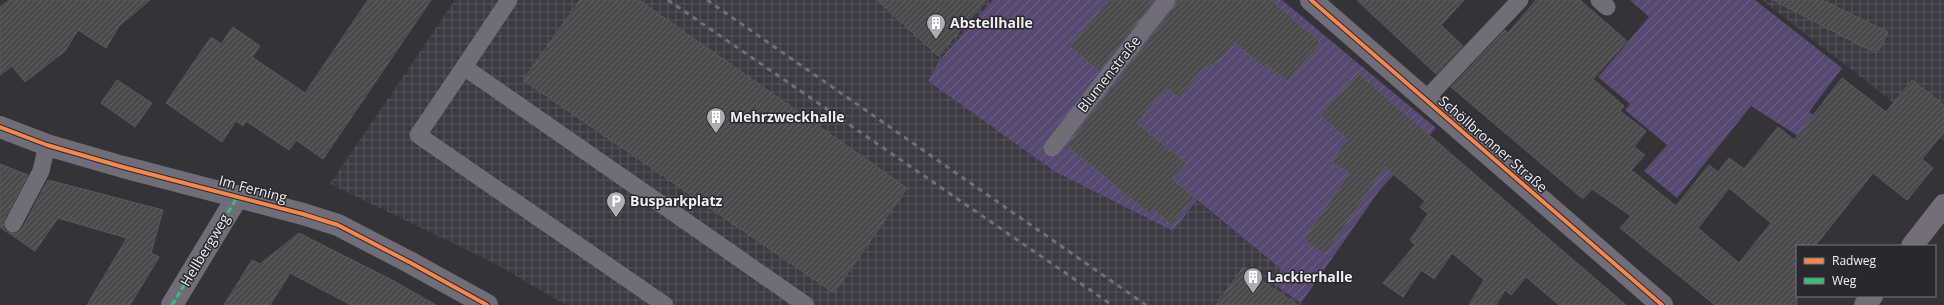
<svg xmlns="http://www.w3.org/2000/svg" width="1944" height="305" viewBox="0 0 1944 305" font-family="'Open Sans',sans-serif">
<defs>
<pattern id="industrial-grid" width="8" height="8" patternUnits="userSpaceOnUse"><rect width="8" height="8" fill="#3d3943"/><path d="M0 4h8M4 0v8" fill="none" stroke="#59565f"/></pattern>
<pattern id="garden-furrows" width="10" height="10" patternUnits="userSpaceOnUse"><rect width="10" height="10" fill="#584872"/><path d="M-1 1l2-2M0 10L10 0M9 11l2-2" fill="none" stroke="#706387"/></pattern>
<pattern id="building-hatch" width="6" height="6" patternUnits="userSpaceOnUse"><rect width="6" height="6" fill="#4a494c"/><path d="M-1 1l2-2M0 6l6-6M5 7l2-2" fill="none" stroke="#646466"/></pattern>
</defs>
<rect width="100%" height="100%" fill="#353337"/>
<path fill="url(#industrial-grid)" d="M455 0H993L939 61 928 81 1173 231 1196 200 1281 269 1272 283 1304 305H566L494 263 330 184Z
M1762 0H1944V141L1894 103Z"/>
<path fill="url(#garden-furrows)" d="M993 0H1282L1436 128 1379 191 1301 303 1272 283 1281 269 1197 200 1173 231 1054 171 928 81 939 61Z
M1630 0H1755L1842 68 1809 112 1830 128 1814 146 1751 106 1677 198 1644 171 1667 145 1625 110 1630 104 1598 77 1649 17Z"/>
<path fill="url(#building-hatch)" stroke="#59585b" fill-rule="evenodd" d="M10 0H150L119 26 106 48 78 30 65 51 25 82 12 66 0 75V7Z
M368 0H431L323 159 296 140 289 150 246 121 243 126 236 121 222 142 166 103 211 37 221 44 233 27 260 46 252 57 305 93Z
M580 0H639L907 188 834 293 523 80Z
M877 0H986L938 56Z
M1109 0H1154L1099 71 1070 46Z
M1177 0H1271L1321 43 1287 81 1266 64 1263 67 1234 42 1213 67 1209 63 1179 98 1166 87 1137 123 1186 163 1172 179 1194 197 1172 225 1153 209 1149 213 1067 146 1175 6Z
M1357 0H1464L1441 25 1463 46 1436 74Z
M1536 0H1580L1627 41 1593 79 1624 106 1620 111 1646 131 1634 147 1645 155 1631 170 1676 206 1709 165 1718 172 1729 158 1744 169 1778 127 1794 140 1842 78 1886 112 1912 80 1944 105V132L1922 159 1933 168 1907 200 1873 173 1815 246H1797V305H1715L1620 228 1631 216 1592 189 1583 199 1451 87 1505 30 1508 33ZM1729 188 1771 223 1739 263 1698 228Z
M1773 0H1822L1888 32 1879 50H1869Z
M1358 73 1563 251 1626 305H1559L1526 277 1511 295 1505 290 1496 305H1469L1484 280 1452 253 1434 279 1421 270 1403 297 1383 283 1415 245 1410 240 1428 214 1420 207 1425 201 1385 167 1325 254 1304 240 1349 173 1332 162 1347 139 1320 116Z
M117 80 152 103 135 127 101 103Z
M0 164 28 175 4 220V229L9 233H18L22 229 48 180 163 210 151 253 159 257 130 305H87L127 238 58 218 35 251 0 227Z
M299 233 394 281 436 305H351L290 273 270 305H224L252 260 260 264Z
M1243 267 1270 286 1298 305H1216Z"/>
<g fill="none" stroke-linecap="round" stroke-linejoin="round">
<path stroke="#706c78" stroke-width="17" d="M509 0 464 67 806 305
M1599 0 1607 7
M464 67 418 135 665 305
M1425 100 1520 0
M1052 148 1167 0
M13 224 41 171 47 145"/>
<path stroke="#706c78" stroke-width="22" d="M0 127 47 145 123 167 303 214 338 225 411 263 487 305
M172 305 238 196"/>
<path stroke="#706c78" stroke-width="22" d="M1311 0 1662 305"/>
<path stroke="#736e7a" stroke-width="22" d="M1912 246 1944 205
M1865 305 1872 296"/>
<path stroke="#716e76" stroke-width="3" stroke-dasharray="5 5" stroke-linecap="butt" d="M668 0 1112 305
M707 0 1146 305"/>
<path stroke="#3abd76" stroke-width="3" stroke-dasharray="6 3" stroke-linecap="butt" d="M172 305 238 196"/>
<g stroke="#2a282e" stroke-width="6">
<path id="cycleway" d="M1311 0 1662 305
M0 127 47 145 123 167 303 214 338 225 411 263 487 305"/>
</g>
<use href="#cycleway" stroke="#f5874c" stroke-width="4"/>
</g>
<defs>
<g id="building-pin" transform="scale(1)"><path d="M0 17L-7.5 6A9.5 9.5 0 1 1 7.5 6Z" fill="#afadb1" stroke="#2a282e"/><path d="M-4-6H4V6H1V3H-1V6H-4ZM-2.5-4.3h1.7v1.8h-1.7ZM.8-4.3h1.7v1.8H.8ZM-2.5-1h1.7V.8h-1.7ZM.8-1h1.7V.8H.8Z" fill="#fff"/></g>
<g id="parking-pin" transform="scale(1)"><path d="M0 17L-7.5 6A9.5 9.5 0 1 1 7.5 6Z" fill="#afadb1" stroke="#2a282e"/><path d="M-3.5-5.5H1a3.5 3.5 0 0 1 0 7H-1V5.5H-3.5ZM-1-3.4V-.6H.8a1.4 1.4 0 0 0 0-2.8Z" fill="#fff"/></g>
</defs>
<g fill-rule="evenodd">
<use href="#building-pin" x="936" y="23"/>
<use href="#building-pin" x="716" y="117"/>
<use href="#parking-pin" x="616" y="201"/>
<use href="#building-pin" x="1253" y="277"/>
</g>
<g text-anchor="middle" stroke-width="3" stroke-linejoin="round" paint-order="stroke">
<g font-size="14" font-weight="bold" fill="#f0eff3" stroke="#2a282e" text-anchor="start">
<text x="950" y="28">Abstellhalle</text>
<text x="730" y="122">Mehrzweckhalle</text>
<text x="630" y="206">Busparkplatz</text>
<text x="1267" y="282">Lackierhalle</text>
</g>
<g font-size="14" fill="#f0eff3" stroke="#2a282e">
<text transform="translate(1109 74) rotate(-52)" y="5">Blumenstraße</text>
<text transform="translate(1493 144) rotate(41)" y="5">Schöllbronner Straße</text>
<text transform="translate(253 189) rotate(15)" y="5">Im Ferning</text>
<text transform="translate(205 250) rotate(-59)" y="5">Hellbergweg</text>
</g>
</g>
<rect x="1796" y="245" width="140" height="52" fill="#2a282e" stroke="#79787d"/>
<rect x="1804" y="258" width="20" height="6" fill="#f5874c" stroke="#79787d"/>
<text x="1832" y="265" font-size="12" fill="#f0eff3">Radweg</text>
<rect x="1804" y="278" width="20" height="6" fill="#3abd76" stroke="#79787d"/>
<text x="1832" y="285" font-size="12" fill="#f0eff3">Weg</text>
</svg>
